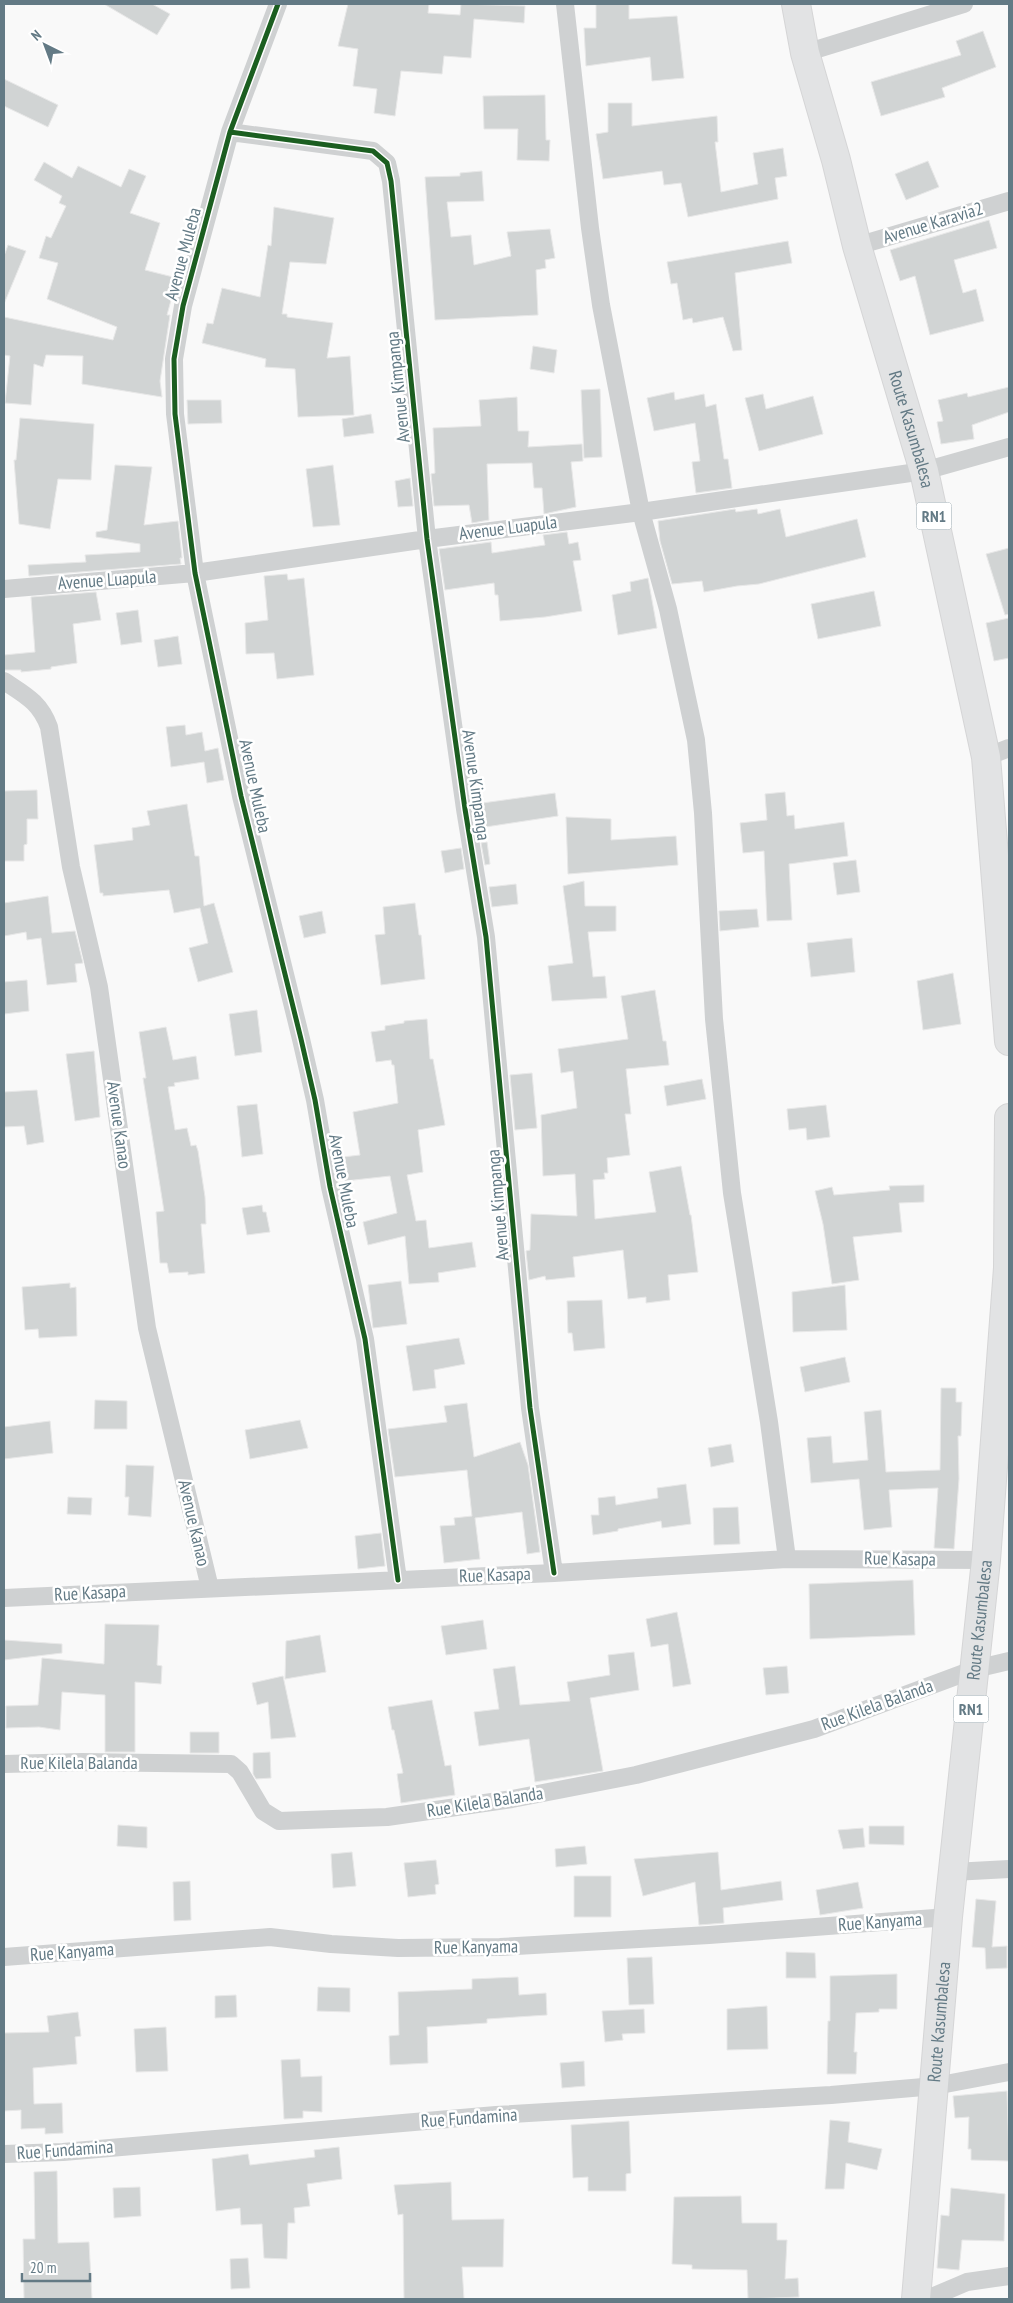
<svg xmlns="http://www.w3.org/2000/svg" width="1013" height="2303" viewBox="0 0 1013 2303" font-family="'PT Sans Narrow',sans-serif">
<rect width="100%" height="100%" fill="#f9f9f9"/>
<path fill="#d1d4d4" stroke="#e8e8e8" d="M104 4H152L170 14 157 35Z
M348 4H429L428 13 460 15 461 4 525 6 524 23 474 19 471 58 444 56 442 74 401 71 395 116 374 113 377 89 353 86 358 49 338 46Z
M596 4H629V19L677 16 684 78 652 81 650 57 586 66 584 28H596Z
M983 31 996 67 942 88 945 97 881 116 871 82 961 55 956 41Z
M4 79 58 105 48 127 4 106Z
M545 95 546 140H550L549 161 517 160 518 129H484L483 96Z
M608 103H632V126L717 116 718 142H715L721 192 758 184 753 153 783 148 787 176 775 178 778 199 688 217 681 183 664 185 662 171 603 179 596 134 608 132Z
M928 161 939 187 906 200 895 174Z
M44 162 72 178 78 166 121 187 129 169 146 176 130 213 160 223 145 270 177 278 167 315H170L160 381 162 397 82 384 83 356 46 355 43 367 34 364 31 405 5 403 10 356 4 355V317L113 340 117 327 47 299 58 263 39 258 46 236 51 238 66 206 59 203 62 196 34 180Z
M482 171 484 201 447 202 451 237 471 235 474 265 511 256 507 232 550 229 555 258 545 260 546 268 536 270 538 315 435 320 425 177 460 176V173Z
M274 207 334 218 326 264 290 262 282 314H287V317L333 323 327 358 350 356 354 415 298 417 295 369 265 367 266 359 202 343 207 323 213 324 222 288 260 297 268 245 271 246Z
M989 220 997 248 954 260 963 293 976 289 984 321 930 335 915 276 900 281 890 250Z
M788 241 792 263 735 273 742 350 733 351 723 317 693 323 692 318 683 320 677 283 671 284 667 262Z
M8 245 26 251 4 304V256Z
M533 346 557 350 554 373 530 369Z
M1009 387V412L972 425 974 439 941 444 937 422 943 421 938 400 967 393 968 397Z
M600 389 602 457 584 458 581 390Z
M674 392 675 400 704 394 706 407 716 404 724 459H728L732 488 696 493 692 462 700 461 695 423 654 431 647 398Z
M763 394 766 409 813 396 823 434 759 451 745 398Z
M517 397 518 431H529L528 447 582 444 583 461 571 462 576 507 544 514 542 488H534L532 463 487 464 489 520 472 523 469 505 434 506 431 474 435 473 433 428 481 426 479 400Z
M187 400H221L222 423 188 424Z
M371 414 374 433 344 437 342 419Z
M20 418 94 424 91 480 58 479 50 529 19 524 14 460H16Z
M115 465 152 467 144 525 178 521 182 558H180L181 564 29 576 28 565 86 562 85 555 140 552V544L96 537V532L107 530Z
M333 465 340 525 313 527 306 469Z
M410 478 413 506 398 507 395 481Z
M735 509 736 512 757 509 758 514 780 509 786 537 857 519 866 557 759 584 737 586 704 592 702 581 672 584 660 541 658 521Z
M567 532 569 544 578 542 581 560 573 561 582 611 545 617 500 621 498 595H495L494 583 445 590 439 549 491 542 492 553 545 545 543 535Z
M1009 548V614L1005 615 986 554Z
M287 574 288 580 304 578 314 675 277 679 274 653 246 654 245 623 268 620 264 576Z
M648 578 657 628 618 635 612 595 631 591 630 582Z
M874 591 881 626 818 639 811 604Z
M96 592 101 620 73 624 77 663 51 667V669L21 672V670H4V655L35 652 31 597Z
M138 610 142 642 121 645 116 613Z
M1009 618V658L994 661 986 623Z
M178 636 182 664 158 667 154 640Z
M185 725 186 735 202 732 205 751 218 748 224 780 207 783 204 762 171 767 166 727Z
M37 790 38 819H27V844L24 845V861H4V791Z
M785 792 787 816 794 815 795 829 844 822 848 856 789 864 792 920 767 921 764 851 743 853 740 823 767 820 765 794Z
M555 793 558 816 479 828 475 804Z
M187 804 195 856H199L204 906 214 903 233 972 198 982 189 948 208 943 200 908 174 913 169 890 103 896V893H100L94 845 133 840 132 828 150 825 147 811Z
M566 817 611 819V840L676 836 678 865 568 874Z
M487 842 490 864 485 865 481 843Z
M461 848 464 869 445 873 441 851Z
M856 860 860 892 837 895 833 863Z
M584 881 585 906H616V931L588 932 593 977 605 976 607 998 552 1001 548 966 573 963 563 886Z
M516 884 518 904 492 907 489 887Z
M48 896 52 933 75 931 83 963 75 964 77 982 47 985 41 938 27 940 26 932 4 936V903Z
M415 903 419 935H421L425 979 381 985 375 935 385 934 383 907Z
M757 909 759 927 720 931 719 911Z
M322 911 326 933 304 938 299 916Z
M852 938 855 972 811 977 807 943Z
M953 973 961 1024 923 1030 917 981Z
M27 980 29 1011 4 1014V982Z
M655 990 663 1041H666L669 1065 626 1069 631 1114H625L630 1155 607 1158 608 1173H604L605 1179 593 1180 595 1219 656 1212 649 1172 681 1166 690 1215H691L698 1272 668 1275 670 1300 646 1303V1297L628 1299 623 1250 573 1257 575 1277 546 1280 545 1276 529 1280 526 1251 530 1250 531 1214 577 1216 575 1174 543 1176 541 1115 577 1108 573 1071 561 1073 558 1049 628 1039 621 996Z
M257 1010 262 1052 235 1056 229 1014Z
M427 1019 430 1059H433L445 1125 418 1130 423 1172 407 1175 416 1221 426 1220 429 1248 472 1242 476 1267 438 1273 439 1282 409 1284 405 1236 368 1245 363 1222 397 1213 390 1176 345 1181 343 1157 360 1155 353 1112 398 1103 394 1065H392L391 1060 376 1062 371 1032 385 1030V1026L404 1023V1021Z
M166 1027 173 1060 196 1056 199 1079 174 1083 175 1086 168 1087 175 1130 187 1128 191 1146 196 1145 198 1151 205 1197 206 1224H201L205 1273 188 1275V1272L169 1273 167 1263H160L156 1212 164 1211 143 1078H146L139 1032Z
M94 1051 100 1117 75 1121 66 1054Z
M532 1073 537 1128 515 1130 510 1075Z
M702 1079 706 1099 667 1106 664 1086Z
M37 1090 44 1142 27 1145 24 1126 4 1127V1092Z
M257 1104 263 1154 242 1157 237 1106Z
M826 1105 830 1137 807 1140 806 1128 789 1130 787 1109Z
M924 1185V1202L899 1203 902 1232 853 1237 859 1280 832 1284 823 1224 815 1191 832 1187 834 1195 890 1190 889 1186Z
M262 1205 263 1212H266L270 1232 247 1235 242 1208Z
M401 1281 407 1324 373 1328 368 1285Z
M70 1283V1288L76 1287 77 1336 39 1338 38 1329 25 1330 22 1287Z
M845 1285 847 1330 793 1332 792 1292Z
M602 1300 605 1348 574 1351 572 1333H568L567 1301Z
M459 1338 465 1364 434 1370 436 1388 413 1391 406 1346Z
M845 1357 850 1382 805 1392 800 1367Z
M941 1388H956V1402H962L961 1436H958L959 1479 954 1549 934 1548 938 1488 889 1490 892 1527 864 1530 859 1479 811 1483 807 1438 831 1436 833 1463 868 1460 864 1412 881 1410 886 1472 940 1470Z
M95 1400 127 1401V1429H94Z
M467 1403 474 1457 520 1442 528 1465 540 1552 527 1554 522 1512 475 1518 480 1559 444 1563 440 1526 455 1525 454 1518 472 1516 467 1470 395 1477 388 1429 447 1422 444 1406Z
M300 1420 308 1448 250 1459 245 1430Z
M50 1421 53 1453 4 1459V1427Z
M731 1444 734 1462 711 1467 708 1448Z
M126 1465 154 1466 151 1517 128 1515 129 1497H125Z
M686 1484 691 1524 662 1528 661 1521 618 1529V1531L593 1535 591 1515H599L598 1498 615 1496 616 1505 658 1498 657 1488Z
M68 1497 92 1498 91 1515 67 1514Z
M738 1507 740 1544 714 1545 713 1508Z
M381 1533 385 1566 358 1569 355 1536Z
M913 1580 915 1635 810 1639 809 1584Z
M677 1612 691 1684 673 1687 668 1644 651 1647 646 1619Z
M483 1620 487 1649 446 1655 441 1626Z
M105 1624 159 1625 157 1665 162 1666 161 1684 135 1682V1752H105V1695L62 1692 60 1730 39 1727 6 1728V1706L38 1705 42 1658 104 1664Z
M320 1635 326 1672 285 1679 286 1641Z
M4 1640 62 1644V1653L4 1660Z
M634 1652 639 1690 590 1698 603 1771 535 1782 529 1739 479 1746 474 1712 499 1709 493 1669 515 1666 520 1705 570 1701 567 1682 610 1675 608 1655Z
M787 1666 789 1693 766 1695 763 1668Z
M283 1676 296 1737 271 1739 268 1702 257 1705 252 1683Z
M432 1700 445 1766 451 1765 455 1795 401 1803 397 1774 403 1773 394 1730H392L388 1707Z
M190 1732H219V1753H190Z
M270 1752 271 1778 256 1779 253 1774V1753Z
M118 1825 147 1827V1848L117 1846Z
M869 1826H904V1845L869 1844Z
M863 1828 865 1847 843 1849 838 1830Z
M585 1846 587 1864 556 1867 555 1849Z
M352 1852 356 1886 333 1888 331 1854Z
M718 1852 721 1890 781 1881 783 1900 723 1908 724 1923 699 1925 695 1882 643 1896 634 1859Z
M436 1860 439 1884 435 1885 436 1894 408 1897 404 1863Z
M574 1876H611V1917H574Z
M190 1881 191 1920 174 1921 173 1882Z
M858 1882 863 1908 820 1915 816 1890Z
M976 1899 996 1901 992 1947 1007 1946V1968L986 1969 985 1948 972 1947Z
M786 1952 815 1953 816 1978H786Z
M652 1957 654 2004 629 2005 627 1958Z
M897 1974V2009H879V2012L856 2013 854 2052H857L856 2074H827L828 2021H830V1976Z
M518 1977 519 1995 546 1993 547 2015 487 2019V2023L427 2027 428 2063 390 2065 389 2036 399 2035 398 1992 472 1989V1979Z
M318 1987 350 1988V2012L317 2011Z
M236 1995 237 2017 215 2018V1996Z
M767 2006 768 2049 727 2050V2009Z
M644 2009 645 2033 622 2034 623 2040 605 2042 602 2011Z
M78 2012 81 2036 75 2037 77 2064 33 2068 34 2104 62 2103 63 2133 45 2134V2128L21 2129V2110L4 2111V2033L49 2032 47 2016Z
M166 2027 168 2071 136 2072 134 2029Z
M300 2059 301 2077 322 2076V2112L303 2111V2118L284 2119 281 2060Z
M584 2061 585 2086 562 2088 560 2063Z
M1007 2091 1009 2161 971 2160V2149H968L969 2117 955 2118 953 2096Z
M830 2120 850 2122 848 2142 882 2149 877 2170 846 2163 844 2189H825Z
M629 2121 631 2173 626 2174V2191H588V2177L573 2178 571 2125Z
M339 2147 342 2179 307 2184 310 2206 294 2208 295 2223H288L287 2259 264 2258 262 2224 241 2225 240 2208 216 2211 212 2159 248 2154 250 2165 315 2157 314 2150Z
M57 2171 58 2243 89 2242 92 2299H24L23 2239H35L34 2172Z
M451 2182 452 2220 504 2219 503 2267H462L464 2299H404L403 2214 398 2215 394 2185Z
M140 2187 141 2216 114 2218 113 2188Z
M951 2188 1005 2194 1004 2241 962 2240 959 2270 937 2268 941 2215 949 2216Z
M741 2196 742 2223H777V2240H787L785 2279 798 2278 799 2297 748 2299 747 2270 692 2269V2265L672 2264 674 2197Z
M248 2258 250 2288 231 2289 230 2259Z"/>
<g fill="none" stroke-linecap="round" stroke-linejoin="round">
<g stroke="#d5d5d6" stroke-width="30">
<g id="trunk">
<path id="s1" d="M796 4 805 53 836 160 857 246 924 471 986 757 1009 1041"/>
<path id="s2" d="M916 2299 948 1917 986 1560 1008 1268 1009 1118"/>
</g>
</g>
<path stroke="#cfd1d2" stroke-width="18" d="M278 4 230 132 183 306 174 359 175 414 195 573 241 796 301 1039 315 1100 330 1187 365 1339 398 1580
M565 4 590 228 601 305 641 512 668 609 696 740 703 813 714 1019 732 1193 769 1422 787 1559
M805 53 964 4
M230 132 373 151 387 163 391 181 427 539 465 809 486 937 530 1408 554 1573
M857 246 1009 201
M4 589 195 573 427 539 641 512 924 471 1009 447
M4 681C25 695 40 702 49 727L71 867 99 987 147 1328 210 1588
M986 757 1009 748
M4 1598 554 1573 787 1559 986 1560
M4 1764 82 1762 231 1764 240 1772 263 1811 279 1821 387 1817 512 1799 636 1775 814 1729 975 1669 1009 1661
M953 1872 1009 1869
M4 1957 270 1937 331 1944 398 1948 500 1947 709 1935 948 1917
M4 2154 63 2152 496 2115 831 2095 935 2086 1009 2072
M927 2299 967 2282 1009 2276"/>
<use href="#trunk" stroke="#e2e3e4" stroke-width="28"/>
<g stroke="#fff" stroke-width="8">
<path id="cycleway" d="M278 4 230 132 183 306 174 359 175 414 195 573 241 796 301 1039 315 1100 330 1187 365 1339 398 1580
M230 132 373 151 387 163 391 181 427 539 465 809 486 937 530 1408 554 1573"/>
</g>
<use href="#cycleway" stroke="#1b5e20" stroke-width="5"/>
</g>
<g text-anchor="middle" stroke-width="5" stroke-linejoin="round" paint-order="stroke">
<g fill="#fff" stroke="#92a2aa" stroke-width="1">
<rect x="916.5" y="502.5" width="35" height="27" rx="4"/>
<rect x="953.5" y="1695.5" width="35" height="27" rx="4"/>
</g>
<g font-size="16" font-weight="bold" fill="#637a85">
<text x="934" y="522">RN1</text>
<text x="971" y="1715">RN1</text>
</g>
<g font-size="18" fill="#637a85" stroke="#fff">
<text transform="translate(933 223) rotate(-17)" y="6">Avenue Karavia2</text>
<text transform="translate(183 254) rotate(-75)" y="6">Avenue Muleba</text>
<text transform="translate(398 387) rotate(-96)" y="6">Avenue Kimpanga</text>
<text dy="6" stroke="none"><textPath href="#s1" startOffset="441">Route Kasumbalesa</textPath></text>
<text transform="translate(508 528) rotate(-7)" y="6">Avenue Luapula</text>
<text transform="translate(107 580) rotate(-4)" y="6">Avenue Luapula</text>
<text transform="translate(476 785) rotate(82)" y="6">Avenue Kimpanga</text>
<text transform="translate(255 786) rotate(78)" y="6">Avenue Muleba</text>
<text transform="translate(119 1125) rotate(82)" y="6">Avenue Kanao</text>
<text transform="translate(344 1181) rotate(79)" y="6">Avenue Muleba</text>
<text transform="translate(498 1205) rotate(-95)" y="6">Avenue Kimpanga</text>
<text transform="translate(194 1523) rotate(77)" y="6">Avenue Kanao</text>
<text transform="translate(900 1559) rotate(1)" y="6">Rue Kasapa</text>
<text transform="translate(495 1575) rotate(-2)" y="6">Rue Kasapa</text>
<text transform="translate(90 1593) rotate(-3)" y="6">Rue Kasapa</text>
<text dy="6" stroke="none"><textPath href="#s2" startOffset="682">Route Kasumbalesa</textPath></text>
<text transform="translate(877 1705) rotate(-20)" y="6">Rue Kilela Balanda</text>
<text x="79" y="1769">Rue Kilela Balanda</text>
<text transform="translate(485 1802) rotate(-9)" y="6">Rue Kilela Balanda</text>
<text transform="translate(880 1922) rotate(-4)" y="6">Rue Kanyama</text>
<text transform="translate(476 1947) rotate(-1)" y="6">Rue Kanyama</text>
<text transform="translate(72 1952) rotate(-4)" y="6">Rue Kanyama</text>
<text dy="6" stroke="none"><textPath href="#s2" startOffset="278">Route Kasumbalesa</textPath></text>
<text transform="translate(469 2118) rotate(-4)" y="6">Rue Fundamina</text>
<text transform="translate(65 2150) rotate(-4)" y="6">Rue Fundamina</text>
</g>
</g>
<rect width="1013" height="2303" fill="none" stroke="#637a85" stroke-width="10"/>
<g transform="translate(45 45) rotate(318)" stroke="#ffffff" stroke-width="4" paint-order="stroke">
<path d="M0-4L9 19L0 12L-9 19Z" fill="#637a85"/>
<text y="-8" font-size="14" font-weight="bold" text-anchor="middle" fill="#637a85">N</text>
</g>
<path d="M22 2273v8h68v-8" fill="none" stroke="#637a85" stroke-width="2.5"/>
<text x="30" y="2273" font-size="15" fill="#637a85" stroke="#ffffff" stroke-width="4" paint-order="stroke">20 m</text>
</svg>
